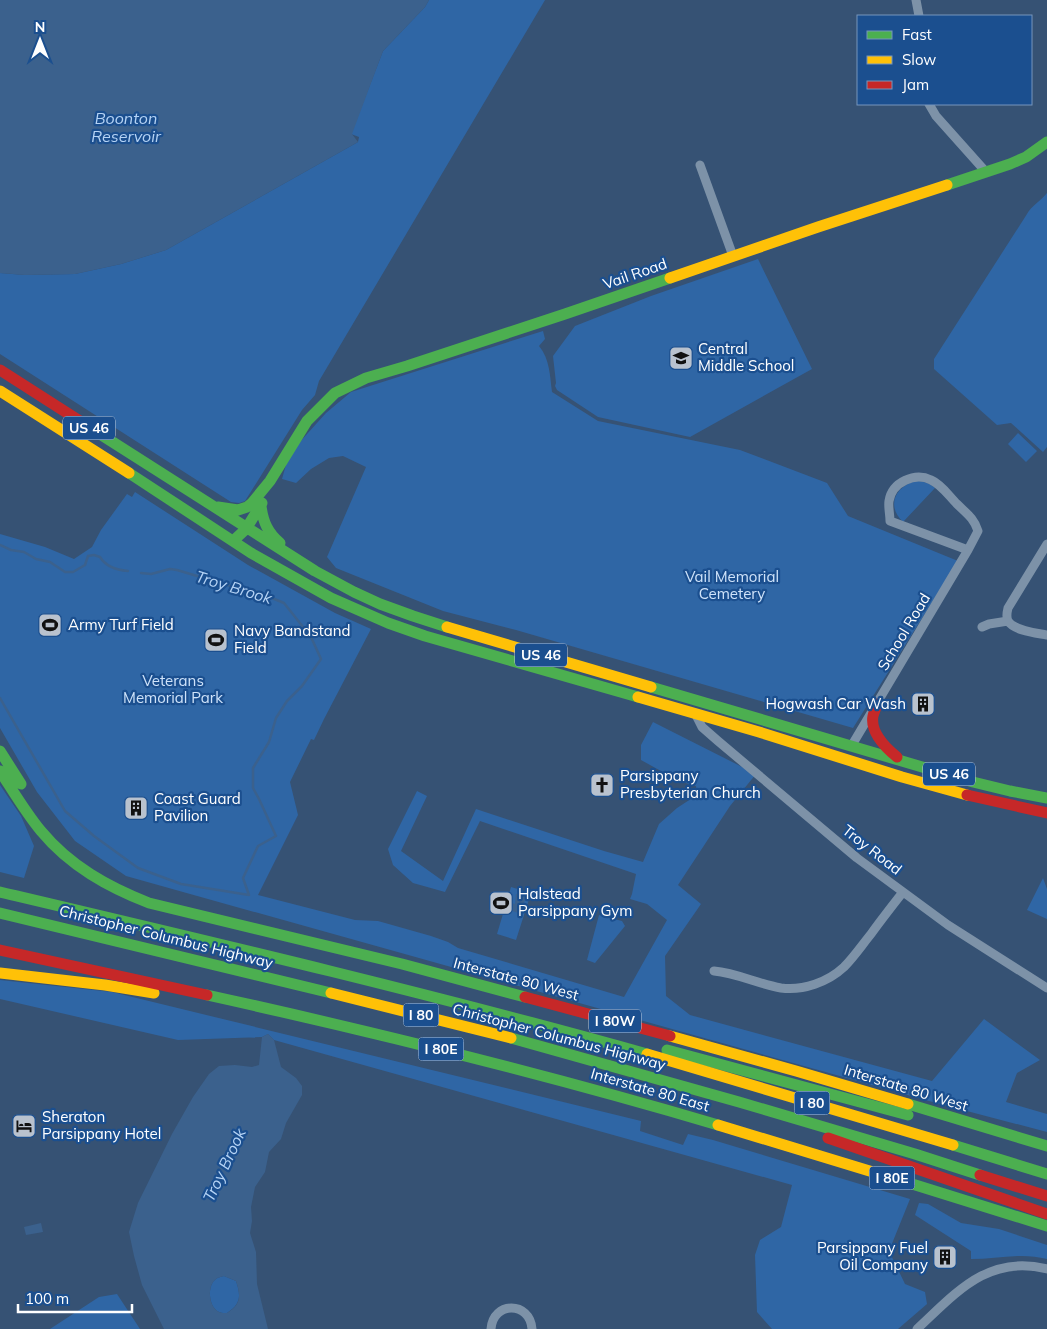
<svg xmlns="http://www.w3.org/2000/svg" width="1047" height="1329" viewBox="0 0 1047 1329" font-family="Mulish,sans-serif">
<rect width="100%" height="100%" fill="#365274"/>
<path fill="#2f66a5" d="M429 0H545L319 381 315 395 302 410 245 501 239 503 231 502 0 354V273L25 275 75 274 121 264 166 250 358 142 359 137 351 134 383 51 425 7Z
M1047 193V447L1043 452 1011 423 997 425 934 369V359L1027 214C1031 206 1041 201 1047 193Z
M758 259 812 369 690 437 598 417 557 390 555 386 556 383 553 356 575 326 651 296Z
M543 331 545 339 539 346C550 359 550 377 552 392L598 421 740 450 827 483 848 516 958 561 853 728 516 630 443 611 336 568 327 557 366 467 343 456 329 458 311 469 296 483 282 479 289 454 326 413 351 392Z
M1018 433 1037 451 1026 462 1008 444Z
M916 481C924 481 929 483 935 488L903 522C886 506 895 486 916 481Z
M135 492 248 565 335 613 371 629 324 719 314 740 311 739 290 782 298 815 258 895 355 920 378 921 431 936 448 942 458 948 624 997 667 920 647 904 630 899 632 894 636 874 480 821 445 892 413 883 393 865 388 849 417 791 427 796 401 851 443 881 476 809 604 851 643 862 659 824 677 808 697 795 696 786 679 781 641 760V745L653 722 756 774 730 806 678 885 701 904 665 956 666 996 690 1015 932 1081 984 1019 1040 1060 1017 1073 1006 1102 1047 1114V1132L929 1101 126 876 75 841 37 792 0 728V534L45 547 74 559 92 547 101 530 127 494 132 497Z
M0 785 21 816 34 846 24 878 0 872Z
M1043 878 1047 889V919L1027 910Z
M511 887 531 893 516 940 497 934Z
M599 915 622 921 625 926 595 963 587 960Z
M0 980 112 992 641 1121 640 1131 683 1145 688 1134 713 1140 910 1199 889 1251 905 1284 925 1292 927 1304 898 1329H772L757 1312 755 1255 760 1240 781 1227 792 1185 274 1040 268 1034 262 1037 178 1040 0 999Z
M919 1203 928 1204 961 1223 999 1229 1047 1245V1259C1022 1252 996 1259 971 1259V1251L915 1215Z
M224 1276 236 1281C241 1296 241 1304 227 1313 224 1313 221 1313 219 1312 208 1307 207 1285 216 1279 218 1277 221 1277 224 1276Z
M117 1294 140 1329H50L99 1297Z"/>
<path fill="#3b618d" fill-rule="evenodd" d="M0 0H429L425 7 383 51 352 134 358 142 166 250 121 264 75 274 25 275 0 273Z
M516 894 526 897 522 908 520 907 518 913 510 910 512 903 515 904Z
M268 1034 274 1040 281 1067 296 1078 302 1086V1095L286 1123 281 1139 269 1152 265 1172 255 1187 251 1207 252 1221 250 1233 256 1252 257 1284 268 1329H164L142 1285 134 1256 129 1232 138 1203 172 1134 193 1097 209 1074 219 1066 235 1065 252 1067 259 1065 262 1037ZM224 1276 236 1281C241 1296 241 1305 227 1313 224 1313 221 1313 219 1312 208 1307 207 1285 216 1279 218 1277 221 1277 224 1276Z
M41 1223 43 1232 26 1235 24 1227Z"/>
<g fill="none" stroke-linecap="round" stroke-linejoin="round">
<path stroke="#3b618d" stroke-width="2.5" d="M0 545 11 550 24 552 36 559 50 562 65 572H73L85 565 88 556 94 555 100 557C106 567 117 570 128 571
M0 698 65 811 94 836 138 868 181 884 249 895 243 878 258 846 276 836 259 799 253 788V768L269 742 276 718 287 701 302 686 321 659 311 637 284 603 255 591 234 587 177 570 170 569 151 574 141 573"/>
<path stroke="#7d92a8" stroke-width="9" d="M916 0 919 16
M929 104 936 116 986 172
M700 165 733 256
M1047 544 1008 608C1007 612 1006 617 1008 621 1014 631 1037 633 1047 635
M982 627 989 624 1008 621
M696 715 702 727 718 741 857 858 948 925 1047 988
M852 745 968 550 978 531C974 518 966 513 957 504 949 496 941 484 931 480 915 472 892 482 889 501 888 507 890 514 890 521L968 550
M714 971C737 973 758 984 781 988 803 991 828 982 844 967 854 957 862 945 871 934 881 920 892 906 903 892
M491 1329C493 1301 530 1301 532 1329
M917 1329C956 1293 988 1254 1047 1269"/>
<path stroke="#4caf50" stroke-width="11" d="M947 185 1010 164 1026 157 1047 142
M100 434 315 571 354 592 380 604 413 616 447 627
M129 473 251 553 331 598 388 623 425 636 638 697
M261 506C263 522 268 533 280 543
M218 507 238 510 247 507 252 503 270 481 307 421 335 393 366 378 407 366 565 314 670 278
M233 541 246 529 262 503
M651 687 973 782 1010 791 1047 798
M0 751 21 784
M0 771C13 791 26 813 41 831 70 866 108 887 149 903L402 964 525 997
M0 892C216 943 433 994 647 1054
M0 913 331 993
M207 995C379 1033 549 1075 718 1125
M511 1038 739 1102 915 1154 980 1175
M667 1050 908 1115
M908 1104 1047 1146
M953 1145 1047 1174
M909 1183 1047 1226"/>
<path stroke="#ffc107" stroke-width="11" d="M670 278 818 227 947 185
M0 391 129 473
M447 627 651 687
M638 697 759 732 902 777 967 795
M0 973 105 985 154 993
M331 993 511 1038
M670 1036 796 1071 908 1104
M647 1054 953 1145
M718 1125 909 1183"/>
<path stroke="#c62828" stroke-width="11" d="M0 370 100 434
M877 704C876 708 874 712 873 716 870 732 886 748 897 757
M967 795 1047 813
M0 950 207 995
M525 997 670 1036
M828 1138 1047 1214
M980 1175 1047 1196"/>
</g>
<defs>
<g id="school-square" transform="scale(1.25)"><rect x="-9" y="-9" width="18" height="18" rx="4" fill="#b9c2ce" stroke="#1b4f8f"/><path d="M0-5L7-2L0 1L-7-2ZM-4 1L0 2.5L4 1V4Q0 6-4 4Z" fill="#111"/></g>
<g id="stadium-square" transform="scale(1.25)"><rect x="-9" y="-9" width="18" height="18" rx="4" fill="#b9c2ce" stroke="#1b4f8f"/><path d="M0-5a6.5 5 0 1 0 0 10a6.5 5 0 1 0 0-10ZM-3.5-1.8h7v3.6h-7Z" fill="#111"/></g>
<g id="building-square" transform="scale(1.25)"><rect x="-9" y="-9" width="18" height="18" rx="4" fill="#b9c2ce" stroke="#1b4f8f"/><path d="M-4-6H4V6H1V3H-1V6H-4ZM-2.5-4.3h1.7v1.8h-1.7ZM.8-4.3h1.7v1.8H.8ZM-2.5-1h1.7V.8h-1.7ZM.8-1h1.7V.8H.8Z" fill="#111"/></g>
<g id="church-square" transform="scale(1.25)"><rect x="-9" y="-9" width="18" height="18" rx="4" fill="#b9c2ce" stroke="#1b4f8f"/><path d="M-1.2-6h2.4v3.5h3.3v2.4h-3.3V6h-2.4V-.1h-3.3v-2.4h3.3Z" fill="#111"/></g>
<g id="hotel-square" transform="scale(1.25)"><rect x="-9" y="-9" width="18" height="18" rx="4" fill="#b9c2ce" stroke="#1b4f8f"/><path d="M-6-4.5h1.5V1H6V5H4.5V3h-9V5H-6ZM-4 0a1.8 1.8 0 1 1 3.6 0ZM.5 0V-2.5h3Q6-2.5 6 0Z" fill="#111"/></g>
</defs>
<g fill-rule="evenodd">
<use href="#school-square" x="681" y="358"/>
<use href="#stadium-square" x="50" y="625"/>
<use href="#stadium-square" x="216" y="640"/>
<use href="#building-square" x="923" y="704"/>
<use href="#church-square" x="602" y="785"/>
<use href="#building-square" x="136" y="808"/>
<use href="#stadium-square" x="501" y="903"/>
<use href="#hotel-square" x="24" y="1126"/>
<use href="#building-square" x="945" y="1257"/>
</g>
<g text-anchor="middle" stroke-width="4.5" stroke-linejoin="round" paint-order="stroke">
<g fill="#1b4f8f" stroke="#bbcadd" stroke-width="1">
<rect x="63" y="416.5" width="52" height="23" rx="4"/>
<rect x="515" y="643.5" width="52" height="23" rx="4"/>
<rect x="923" y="762.5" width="52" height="23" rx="4"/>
<rect x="403.5" y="1003.5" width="35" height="23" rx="4"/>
<rect x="589" y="1009.5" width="52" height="23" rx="4"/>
<rect x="418.5" y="1037.5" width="45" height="23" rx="4"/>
<rect x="794.5" y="1091.5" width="35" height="23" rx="4"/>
<rect x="869.5" y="1166.5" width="45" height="23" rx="4"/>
</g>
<g font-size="14" font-weight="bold" fill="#fff">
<text x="89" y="433">US 46</text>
<text x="541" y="660">US 46</text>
<text x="949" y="779">US 46</text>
<text x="421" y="1020">I 80</text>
<text x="615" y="1026">I 80W</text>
<text x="441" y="1054">I 80E</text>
<text x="812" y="1108">I 80</text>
<text x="892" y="1183">I 80E</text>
</g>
<g font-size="15" fill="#fff" stroke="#1b4f8f">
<text transform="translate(635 274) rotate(-19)" y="5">Vail Road</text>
<text transform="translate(904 632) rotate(-59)" y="5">School Road</text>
<text transform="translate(872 850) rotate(38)" y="5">Troy Road</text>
<text transform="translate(166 937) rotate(14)" y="5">Christopher Columbus Highway</text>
<text transform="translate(516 979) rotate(15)" y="5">Interstate 80 West</text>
<text transform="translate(559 1037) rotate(15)" y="5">Christopher Columbus Highway</text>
<text transform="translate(906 1088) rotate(17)" y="5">Interstate 80 West</text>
<text transform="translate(650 1090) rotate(16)" y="5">Interstate 80 East</text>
</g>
<g font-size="15" fill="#fff" stroke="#1b4f8f" text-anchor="start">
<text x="698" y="354">Central<tspan x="698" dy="17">Middle School</tspan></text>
<text x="68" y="630">Army Turf Field</text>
<text x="234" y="636">Navy Bandstand<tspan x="234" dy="17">Field</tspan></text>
<text x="906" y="709" text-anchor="end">Hogwash Car Wash</text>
<text x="620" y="781">Parsippany<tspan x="620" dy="17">Presbyterian Church</tspan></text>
<text x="154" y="804">Coast Guard<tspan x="154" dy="17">Pavilion</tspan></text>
<text x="518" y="899">Halstead<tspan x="518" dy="17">Parsippany Gym</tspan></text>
<text x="42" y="1122">Sheraton<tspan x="42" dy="17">Parsippany Hotel</tspan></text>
<text x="928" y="1253" text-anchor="end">Parsippany Fuel<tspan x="928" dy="17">Oil Company</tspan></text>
</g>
<g font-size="15" fill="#cfe3fa" stroke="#1b4f8f">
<text x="732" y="582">Vail Memorial<tspan x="732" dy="17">Cemetery</tspan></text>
<text x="173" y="686">Veterans<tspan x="173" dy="17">Memorial Park</tspan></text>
</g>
<g font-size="16" font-style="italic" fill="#b5d3f5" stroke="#1b4f8f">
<text x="126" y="124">Boonton<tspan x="126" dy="18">Reservoir</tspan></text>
<text transform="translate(234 587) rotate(17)" y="6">Troy Brook</text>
<text transform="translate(224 1165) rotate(-65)" y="6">Troy Brook</text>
</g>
</g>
<rect x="857" y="15" width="175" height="90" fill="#1b4f8f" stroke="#7695bc"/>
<rect x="867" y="31" width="25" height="8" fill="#4caf50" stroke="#7695bc"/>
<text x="902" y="40" font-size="15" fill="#ffffff">Fast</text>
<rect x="867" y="56" width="25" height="8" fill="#ffc107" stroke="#7695bc"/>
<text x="902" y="65" font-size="15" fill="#ffffff">Slow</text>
<rect x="867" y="81" width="25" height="8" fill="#c62828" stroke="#7695bc"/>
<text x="902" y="90" font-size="15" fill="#ffffff">Jam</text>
<g transform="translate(40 40)" stroke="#1b4f8f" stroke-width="4" paint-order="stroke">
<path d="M0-4L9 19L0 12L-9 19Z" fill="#ffffff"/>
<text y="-8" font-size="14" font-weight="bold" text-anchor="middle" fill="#ffffff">N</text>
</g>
<path d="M18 1304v8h114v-8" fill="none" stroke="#ffffff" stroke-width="2.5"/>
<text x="25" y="1304" font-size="15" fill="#ffffff" stroke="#1b4f8f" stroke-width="4" paint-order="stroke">100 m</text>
</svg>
